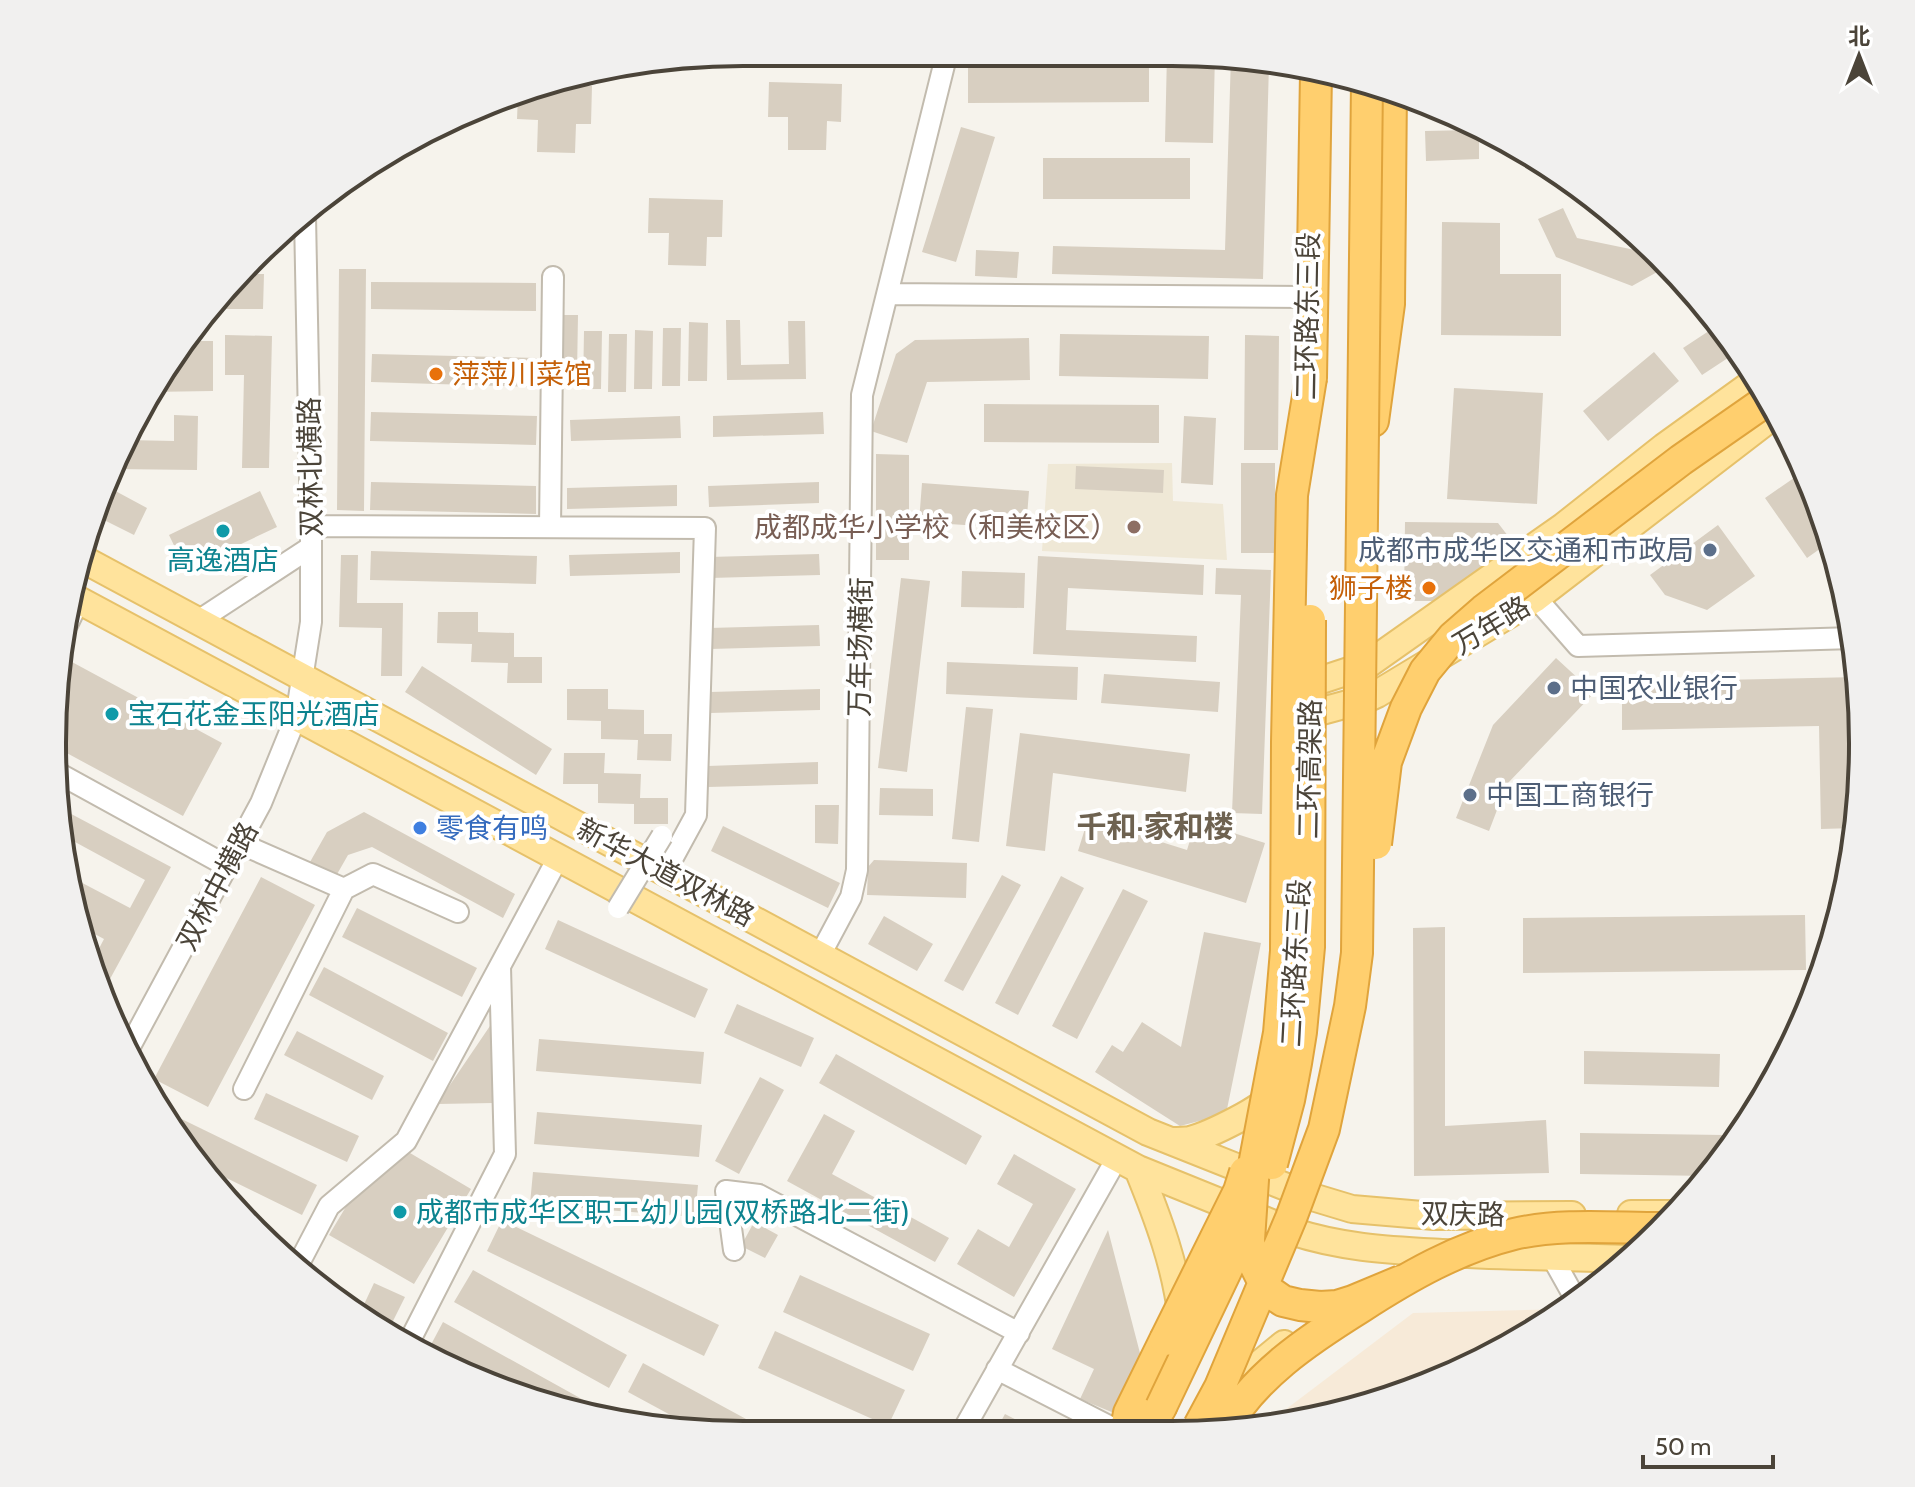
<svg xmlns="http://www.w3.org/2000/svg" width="1915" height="1487" viewBox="0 0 1915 1487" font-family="Cabin,'Noto Sans SC',sans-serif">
<rect width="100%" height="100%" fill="#f6f3ec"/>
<path fill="#f7ead8" d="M1563 1309 1518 1342 1393 1398 1273 1422 1277 1416 1413 1313Z"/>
<path fill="#efe8d6" d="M1172 463 1173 501 1223 504 1227 560 1042 551 1048 464Z"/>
<path fill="#d8cfc1" d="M1167 53H1215L1213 143 1165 142Z
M1149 55V102L968 103V56Z
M1231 56 1269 64 1263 279 1052 274 1053 246 1225 250Z
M769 82 842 84 841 122 827 121 826 150H788V117H768Z
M541 85 592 86 591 124H576L575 153 537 152 538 120 517 119 518 95Z
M961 127 995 137 956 262 922 252Z
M1471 130 1479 134V159L1426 161 1425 131Z
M1043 158H1190V199H1043Z
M649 198 723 200 722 237H707L706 266 668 265 669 233H648Z
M1563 208 1577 238 1635 250 1645 244 1668 266 1632 286 1556 257 1538 219Z
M1442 222 1500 223V274H1561V336L1441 335Z
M976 250 1019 252 1017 278 975 276Z
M339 269H366L364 511 337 510Z
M239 274H264L263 309H213Z
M371 282 536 283V311L371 309Z
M560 315H578L577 374 559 373Z
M726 320H740L741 365 789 364 788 321H805L806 379 727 380Z
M689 322 708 323 707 381H688Z
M1718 325 1737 352 1702 375 1683 348Z
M663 328H681L680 386H662Z
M635 330 653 331 652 389H634Z
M584 331H602L601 389H583Z
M609 334H627L626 392H608Z
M1060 334 1209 336 1208 379 1059 376Z
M225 335 272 336 269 468H242L244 375H225Z
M1245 335 1279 336 1278 450H1244Z
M1029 338 1030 380 927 382 907 443 871 431 896 354 915 340Z
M188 341H213V391L149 392Z
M1654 352 1679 381 1608 441 1583 411Z
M372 354 537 358V387L371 382Z
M1454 388 1543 393 1537 504 1447 499Z
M984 404 1159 405V443L984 442Z
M371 412 537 416 536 445 370 441Z
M823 412 824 434 713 437V416Z
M174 415 198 416 197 470 115 469 127 440 174 441Z
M680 416 681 438 571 441 570 420Z
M1184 416 1216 418 1213 485 1181 483Z
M876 454 909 455V560H876Z
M1241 463H1275V553H1241Z
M1076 466 1164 470 1163 493 1075 489Z
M1804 471 1826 521 1831 541 1807 558 1765 498Z
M371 482 536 486V514L370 510Z
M819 482V503L709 507 708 486Z
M922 483 1029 491 1026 529 919 522Z
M677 485V506L567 509V488Z
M108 487 147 508 134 535 96 516Z
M260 491 277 527 186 570 169 535Z
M1405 522 1498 523 1515 545 1443 601H1404Z
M1718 525 1755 576 1707 610 1665 595 1650 575Z
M371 551 537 556 536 584 370 580Z
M680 552V573L570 576 569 555Z
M819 554 820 575 710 578 709 557Z
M341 555H358L357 603H403L402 676H381L382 628 339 627Z
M1038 556 1204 565 1203 595 1068 588 1066 630 1197 636 1196 662 1033 654Z
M1216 568 1271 570 1262 814 1232 813 1241 595 1215 594Z
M962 571 1025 573 1024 608 961 607Z
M901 578 930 581 907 772 878 768Z
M438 612H478V632L514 633V657H542V683H507L508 663 471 662 472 644 437 643Z
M819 625 820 646 710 649 709 628Z
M1556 658 1594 693 1507 784 1489 831 1456 818 1493 725Z
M72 662 222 743 183 816 52 745 60 685Z
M947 662 1078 667 1077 700 946 694Z
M422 666 552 749 536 775 405 692Z
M1104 674 1220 682 1218 712 1101 703Z
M1858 677 1862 788 1855 828 1821 829 1819 726 1622 730V682Z
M567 689H608V709L644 710V734H672L671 761 637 760 638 740 601 739V721L567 720Z
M820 689V710L710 713V692Z
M966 707 993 709 979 842 952 839Z
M1020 733 1190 754 1186 792 1053 773 1045 851 1006 846Z
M564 753H605L604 773 641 774 640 798H668V824H634V804L598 803V784H563Z
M818 762V784L708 787V766Z
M880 788 933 789V816L879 815Z
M815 805H839L838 844 815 843Z
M60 808 171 867 104 990 92 962 104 939 76 924 69 876 130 908 145 880 64 836Z
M364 812 515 894 503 918 372 847 348 855 336 876 310 862 327 832Z
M1088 819 1187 850 1196 821 1265 843 1246 903 1078 851Z
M723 826 840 883 828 908 711 851Z
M874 860 967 863 966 898 867 895 868 867Z
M1002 875 1021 885 963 991 944 981Z
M1061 876 1084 888 1018 1015 995 1003Z
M261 877 315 905 208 1107 154 1079Z
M1123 889 1148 901 1077 1039 1052 1026Z
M357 908 477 968 462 997 342 937Z
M1805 915 1806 970 1523 973V918Z
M884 916 933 944 917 971 868 944Z
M558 920 708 989 695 1018 545 949Z
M1445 927V1126L1546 1120 1549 1173 1414 1176 1413 928Z
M1204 932 1261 943 1226 1114 1180 1126 1095 1072 1112 1045 1123 1052 1142 1022 1181 1047Z
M324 967 448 1033 433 1061 309 995Z
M737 1004 814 1038 801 1067 724 1033Z
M492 1023 493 1103 437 1104Z
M297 1031 384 1076 372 1100 284 1055Z
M539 1039 704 1052 701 1084 536 1071Z
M1584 1051 1720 1054 1719 1087 1584 1084Z
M836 1054 982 1136 966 1165 819 1083Z
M760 1077 784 1090 739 1174 715 1161Z
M266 1093 359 1136 347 1162 254 1119Z
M159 1108 317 1185 302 1215 204 1167Z
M537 1112 702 1125 699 1157 534 1144Z
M824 1114 855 1131 832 1174 949 1238 935 1262 787 1181Z
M1580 1133 1724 1135 1723 1159 1709 1176 1580 1174Z
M410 1153 471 1189 414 1284 329 1235 356 1190Z
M1014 1154 1076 1189 1014 1297 957 1264 978 1229 1009 1247 1033 1204 997 1184Z
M533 1172 698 1185 695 1217 530 1204Z
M502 1220 719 1325 704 1356 487 1251Z
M754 1222 778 1235 765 1258 741 1246Z
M1108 1230 1141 1357 1114 1413 1080 1399 1094 1369 1052 1349Z
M473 1270 627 1355 609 1388 454 1302Z
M800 1275 930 1334 913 1371 783 1312Z
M374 1283 405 1297 390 1327 360 1313Z
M443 1322 598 1408 593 1417 479 1383 426 1354Z
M775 1331 905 1390 888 1426 758 1368Z
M1482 1351H1499L1452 1372 1451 1370Z
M643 1363 770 1432 768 1435H743L700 1431 628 1392Z
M1005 1414 1044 1434H994Z"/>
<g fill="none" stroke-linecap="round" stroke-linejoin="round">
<g stroke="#c2bbae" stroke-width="24">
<path id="minor" d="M888 294 1307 297
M311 526 705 528 696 815 665 872
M550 527 553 277
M1536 598 1578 646 1854 638
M198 621 311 547
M68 623 79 600
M56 772 227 866
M239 843 344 889
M820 955 851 897 857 870 862 395 947 53
M128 1050 261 803 296 717 311 622V526L305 216
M244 1089 344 889 373 874 458 912
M734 1250 726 1191 759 1195 1019 1333
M1552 1257 1576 1300
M297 1267 329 1206 406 1141 558 858
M408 1344 505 1154 500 967
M997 1369 1124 1434
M961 1434 1117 1158"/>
</g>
<g stroke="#e6c16a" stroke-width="30">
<path id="major" d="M79 557 1148 1132 1309 1196 1352 1209 1434 1216 1572 1215
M71 596 1138 1169 1291 1231C1342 1248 1390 1250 1442 1253 1505 1256 1569 1257 1632 1259
M1300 687 1367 665 1564 526 1664 447 1757 380
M1300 717 1366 699 1377 694 1536 598 1777 413
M1171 1141C1177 1141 1184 1141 1190 1140 1209 1135 1266 1108 1275 1092
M1138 1169C1158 1218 1176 1266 1182 1319
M1631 1214H1674
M1212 1403 1284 1344"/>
</g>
<g stroke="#e0a43c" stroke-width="34">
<path id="highway" d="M1311 378 1316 73
M1373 421 1389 304 1391 88
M1125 1434 1129 1413 1165 1340
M1146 1434 1161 1407"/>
</g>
<use href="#minor" stroke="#fff" stroke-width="20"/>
<use href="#major" stroke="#ffe39c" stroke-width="26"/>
<use href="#highway" stroke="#ffcf6e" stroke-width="30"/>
<g stroke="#c2bbae" stroke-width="24" stroke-linecap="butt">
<path id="minor-bridge" d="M618 908 662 836"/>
</g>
<g stroke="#e0a43c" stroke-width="34" stroke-linecap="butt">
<path id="highway-bridge" d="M1311 378 1292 495 1287 742 1286 951 1279 1033 1254 1165 1249 1240 1251 1257 1263 1281 1270 1292 1283 1301 1300 1305 1320 1307 1337 1306 1353 1301 1401 1281
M1376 844 1386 762 1406 708 1425 671 1453 637 1484 610 1681 460 1770 398
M1272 1164 1289 1100 1296 1063 1301 1032 1309 947 1310 620
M1165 1340 1239 1191 1245 1172
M1161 1407 1247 1227
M1199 1426 1220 1387 1291 1218 1324 1129 1350 1006 1357 953 1367 83
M1222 1433C1252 1377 1308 1340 1361 1307 1409 1276 1458 1248 1514 1234 1561 1223 1613 1228 1661 1228"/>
</g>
<use href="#minor-bridge" stroke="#fff" stroke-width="20"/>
<use href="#highway-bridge" stroke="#ffcf6e" stroke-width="30"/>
</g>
<g fill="#e8710a" stroke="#fff" stroke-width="3">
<circle cx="436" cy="374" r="8"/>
<circle cx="1429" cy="588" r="8"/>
</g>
<circle fill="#8d6e63" stroke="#fff" stroke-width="3" cx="1134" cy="527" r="8"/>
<g fill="#0f9aa8" stroke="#fff" stroke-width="3">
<circle cx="223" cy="531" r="8"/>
<circle cx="112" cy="714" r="8"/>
<circle cx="400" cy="1212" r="8"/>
</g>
<g fill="#5c6f8a" stroke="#fff" stroke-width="3">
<circle cx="1710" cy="550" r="8"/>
<circle cx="1554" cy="688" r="8"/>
<circle cx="1470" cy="795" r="8"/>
</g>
<circle fill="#3f7fe0" stroke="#fff" stroke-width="3" cx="420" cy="828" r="8"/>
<g text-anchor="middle" stroke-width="8" stroke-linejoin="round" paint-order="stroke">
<g font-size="28" fill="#4b4439" stroke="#fff">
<text transform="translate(1307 316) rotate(-89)" y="10">二环路东三段</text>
<text transform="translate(310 467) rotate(-91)" y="10">双林北横路</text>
<text transform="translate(1491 625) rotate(-31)" y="10">万年路</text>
<text transform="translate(860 647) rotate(-89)" y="10">万年场横街</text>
<text transform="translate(1309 769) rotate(-89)" y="10">二环高架路</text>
<text transform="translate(666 872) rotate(28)" y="10">新华大道双林路</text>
<text transform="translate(217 886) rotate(-62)" y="10">双林中横路</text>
<text transform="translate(1295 963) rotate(-87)" y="10">二环路东三段</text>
<text transform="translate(1463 1214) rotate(1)" y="10">双庆路</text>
</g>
<g font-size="28" fill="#c56008" stroke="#fff" text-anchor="start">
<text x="452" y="384">萍萍川菜馆</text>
<text x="1413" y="598" text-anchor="end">狮子楼</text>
</g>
<g font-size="28" fill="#785e54" stroke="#fff" text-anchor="end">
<text x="1118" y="537">成都成华小学校（和美校区）</text>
</g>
<g font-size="28" fill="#4e5e75" stroke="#fff" text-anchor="start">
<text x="1694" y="560" text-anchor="end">成都市成华区交通和市政局</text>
<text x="1570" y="698">中国农业银行</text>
<text x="1486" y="805">中国工商银行</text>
</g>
<g font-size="28" fill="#0d838f" stroke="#fff" text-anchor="start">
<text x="223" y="570" text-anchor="middle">高逸酒店</text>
<text x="128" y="724">宝石花金玉阳光酒店</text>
<text x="416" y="1222">成都市成华区职工幼儿园(双桥路北二街)</text>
</g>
<g font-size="28" fill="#366cbe" stroke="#fff" text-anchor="start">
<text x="436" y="838">零食有鸣</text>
</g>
<g font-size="30" font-weight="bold" fill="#6e6250" stroke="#fff">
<text x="1155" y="837">千和·家和楼</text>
</g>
</g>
<path d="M0 0H1915V1487H0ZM743 66H1172A677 677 0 0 1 1849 743V744A677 677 0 0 1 1172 1421H743A677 677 0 0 1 66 744V743A677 677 0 0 1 743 66Z" fill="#f1f0ef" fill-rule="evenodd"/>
<path fill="none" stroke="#4b4439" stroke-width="4" d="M743 66H1172A677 677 0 0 1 1849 743V744A677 677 0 0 1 1172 1421H743A677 677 0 0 1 66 744V743A677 677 0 0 1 743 66Z"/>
<g transform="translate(1859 56)" stroke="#ffffff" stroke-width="6" paint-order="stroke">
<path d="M0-6L14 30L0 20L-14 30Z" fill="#4b4439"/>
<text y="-12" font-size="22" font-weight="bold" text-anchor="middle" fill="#4b4439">北</text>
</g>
<path d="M1643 1455v12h130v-12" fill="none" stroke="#4b4439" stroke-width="4"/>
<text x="1655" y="1455" font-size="24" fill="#4b4439" stroke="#ffffff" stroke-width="6" paint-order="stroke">50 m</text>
</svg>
